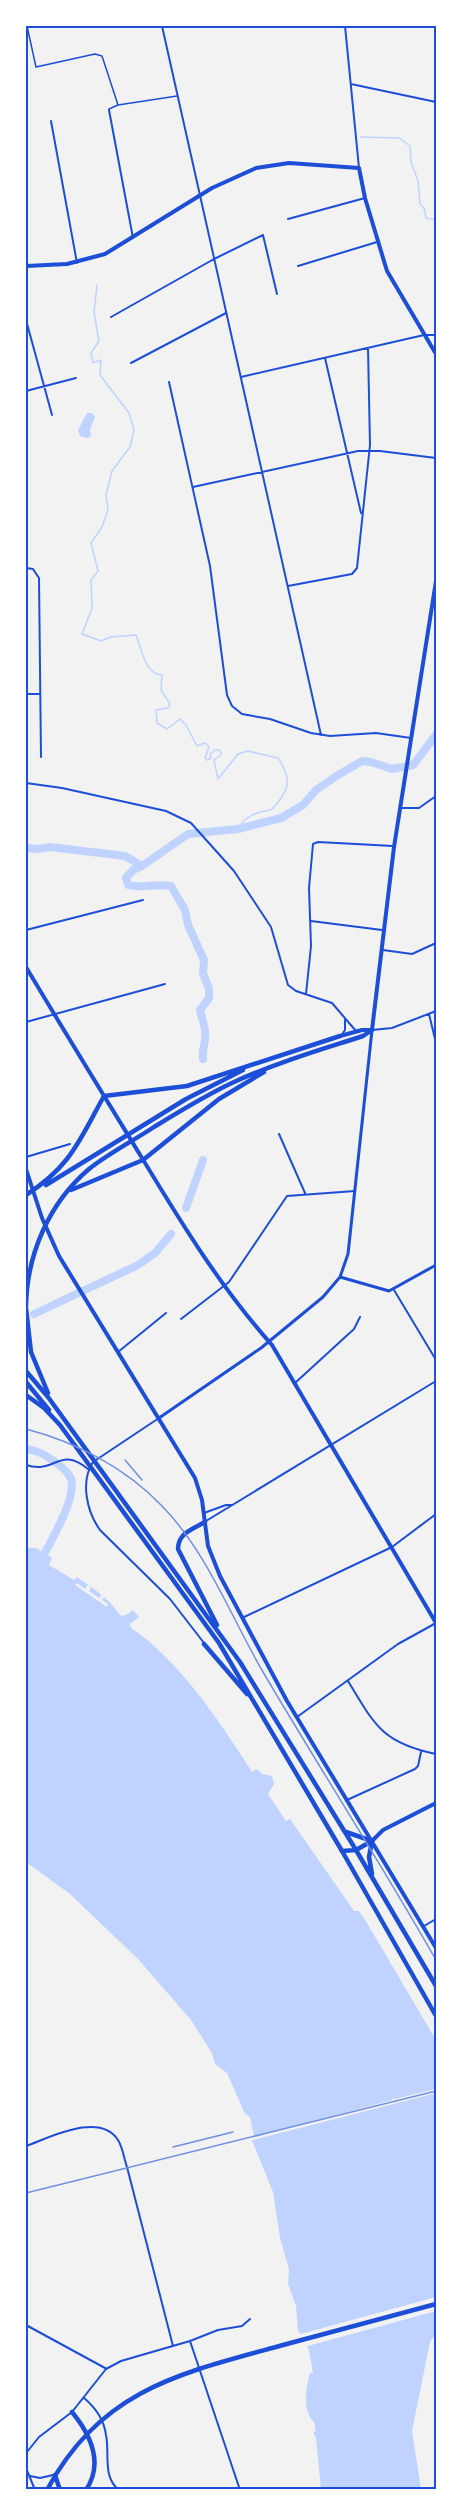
<svg xmlns="http://www.w3.org/2000/svg" width="462" height="2515" viewBox="0 0 462 2515" font-family="Ubuntu,sans-serif">
<rect width="100%" height="100%" fill="#f2f2f2"/>
<path fill="#bfd3fe" d="M87 413H92L95 417 90 429 91 436 87 438 80 436 78 430Z
M26 1548H36L52 1558 49 1565 74 1580 77 1577C97 1591 107 1597 121 1616L126 1615 133 1610 139 1617 130 1624 131 1628C180 1661 220 1722 252 1772L257 1769 262 1774 272 1776 274 1784 268 1794 286 1821 290 1819 354 1911H359L367 1923 436 2040V2333L430 2342 412 2431 421 2489H321L316 2438 313 2432 316 2431 314 2422C302 2411 306 2387 310 2373H313L309 2350 298 2330 296 2306 288 2284 289 2269 280 2238 273 2192 251 2138 254 2136 250 2117 245 2114 227 2073 215 2064 212 2053 191 2020 138 1959 70 1894 26 1862Z"/>
<path fill="#f2f2f2" d="M77 1583 85 1589 88 1585 91 1587 89 1591 99 1598 102 1594 105 1596 102 1600 108 1604 107 1607 75 1585Z
M436 2089V2093L249 2141 248 2139 392 2100V2098L395 2099Z
M436 2297V2311L304 2347 297 2335Z"/>
<g fill="none" stroke-linecap="round" stroke-linejoin="round">
<path stroke="#bfd3fe" stroke-width="1.5" d="M361 137 399 138 410 146 411 162 418 181 420 204 424 208 426 218 436 220
M97 285 94 312 99 341 91 353 93 363 101 360 100 375 129 413 134 430 130 447 112 471 106 495 108 510 102 527 91 543 98 571 91 580 92 608 82 634 101 641 111 637 136 635C142 650 145 674 162 675L161 690 170 704 168 708 156 710 157 723 167 729 180 719 186 725 197 746 205 743 209 747 205 758 207 760 211 758 210 754 215 750H220L221 755 214 760 218 779 238 754 248 751 278 758C293 780 289 792 271 810 256 812 245 816 238 829"/>
<path stroke="#bfd3fe" stroke-width="8" d="M26 848 38 849 50 847 125 856 142 866 133 870 126 878 128 885C143 889 156 883 171 886L185 910 188 925 204 960 203 973 209 989V998L200 1010C202 1020 207 1030 205 1040 204 1047 202 1051 203 1059
M142 866 188 834 238 829 281 818 303 805 316 790 338 775 362 761 371 762 392 769 413 765 436 735
M186 1208 203 1160
M34 1314 138 1265 155 1253 171 1234
M26 1449C37 1450 46 1455 55 1462 61 1466 68 1472 71 1479 77 1499 49 1544 40 1562"/>
<path stroke="#1d4ed8" stroke-width="1.5" d="M27 26 36 67 95 54 102 56 118 105
M109 109 118 105 177 96"/>
<path stroke="#1d4ed8" stroke-width="2" d="M162 26 321 735
M345 26 359 168
M351 84 436 102
M109 110 133 238
M51 121 77 263
M288 219 365 198
M298 266 377 242
M111 317 214 259 263 235 277 294
M26 320 52 415
M325 358 361 513
M131 363 226 313
M241 377 424 335H436
M169 382 210 566 227 695 232 706 242 714 270 719 311 733 330 736 376 733 411 738
M26 391 76 378
M193 487 358 451H380L436 458
M26 568 33 569 39 578 41 757
M288 586 352 574 357 568 370 445 368 348
M26 694H40
M26 783 62 788 166 811 191 823 234 871 271 927 288 985 296 991 332 1003 356 1031
M400 808H419L436 796
M311 921 382 930
M26 930 143 900
M383 950 412 954 436 943
M306 994 311 946 309 888 313 844 318 842 393 846
M429 1014 436 1043
M26 1022 165 984
M372 1030 392 1028 436 1011
M341 1036 345 1030V1019
M279 1134 305 1193
M26 1157 70 1144
M394 1290 436 1360
M181 1319 229 1282 287 1196 355 1191
M118 1352 166 1313
M295 1383 354 1329 360 1317
M159 1418 93 1462C80 1482 87 1512 100 1530L170 1599 204 1643
M26 1465C55 1475 59 1445 88 1469
M204 1513 226 1505H232
M206 1521 436 1381
M242 1618 392 1547 436 1514
M348 1681C375 1726 383 1743 436 1754
M297 1717 398 1644 436 1623
M347 1800 415 1769 418 1766 421 1752
M424 1926 436 1919
M26 2146C49 2138 100 2111 118 2140 123 2148 124 2159 127 2167L173 2346
M26 2325 105 2368
M190 2341 240 2490
M84 2398C96 2408 104 2420 106 2435 110 2453 102 2477 119 2490
M30 2476 40 2478 53 2475
M35 2490 26 2468 27 2452 39 2437 72 2412 106 2369 121 2361 190 2341 218 2330 242 2326 250 2319"/>
<path stroke="#1d4ed8" stroke-width="3" d="M340 1277 389 1291 436 1265
M159 1418 261 1348 323 1297 340 1277 348 1254 372 1030"/>
<path stroke="#1d4ed8" stroke-width="4" d="M26 266 67 264 105 254 212 188 256 168 289 163 359 168 365 198 387 271 436 354"/>
<path stroke="#1d4ed8" stroke-width="4" d="M26 967C64 1031 103 1094 142 1158 182 1224 221 1288 272 1345L436 1623
M340 1036 362 1030H372L394 847 436 581
M26 1169 42 1218 59 1256 195 1478 202 1500 208 1546 220 1576 287 1701 436 1948
M372 1841 383 1830 436 1803"/>
<path stroke="#1d4ed8" stroke-width="4.5" d="M372 1841 369 1857 372 1874
M356 1850 436 1986
M342 1851 436 2016
M72 2412C90 2434 104 2463 86 2490
M55 2475 60 2490
M47 2490C101 2389 181 2373 283 2345 334 2331 385 2318 436 2304"/>
<path stroke="#1d4ed8" stroke-width="4.5" d="M46 1185 186 1099 243 1070
M71 1190 143 1160 219 1099 264 1072
M26 1195C71 1166 79 1141 104 1096L187 1086 340 1036
M26 1306C27 1254 49 1203 89 1169 109 1153 133 1141 154 1127 180 1111 206 1095 234 1082 275 1063 320 1050 363 1036L372 1030
M26 1308 31 1352 48 1393
M26 1371 48 1397 240 1662 356 1850
M26 1382 49 1410
M26 1395 44 1408 60 1425 219 1643 342 1851 356 1850 372 1841
M205 1522C193 1529 178 1533 178 1549L217 1625
M204 1644 247 1694
M346 1832 372 1841"/>
<path stroke="#7290e2" stroke-width="1.5" d="M26 1429C76 1442 126 1468 162 1506 207 1552 231 1617 263 1672 320 1769 381 1863 436 1960
M125 1460 142 1480
M173 2147 233 2132
M26 2193 436 2091"/>
</g>
<rect width="462" height="2515" fill="none" stroke="#ffffff" stroke-width="54"/>
<rect x="27" y="27" width="408" height="2461" fill="none" stroke="#1d4ed8" stroke-width="2"/>
</svg>
